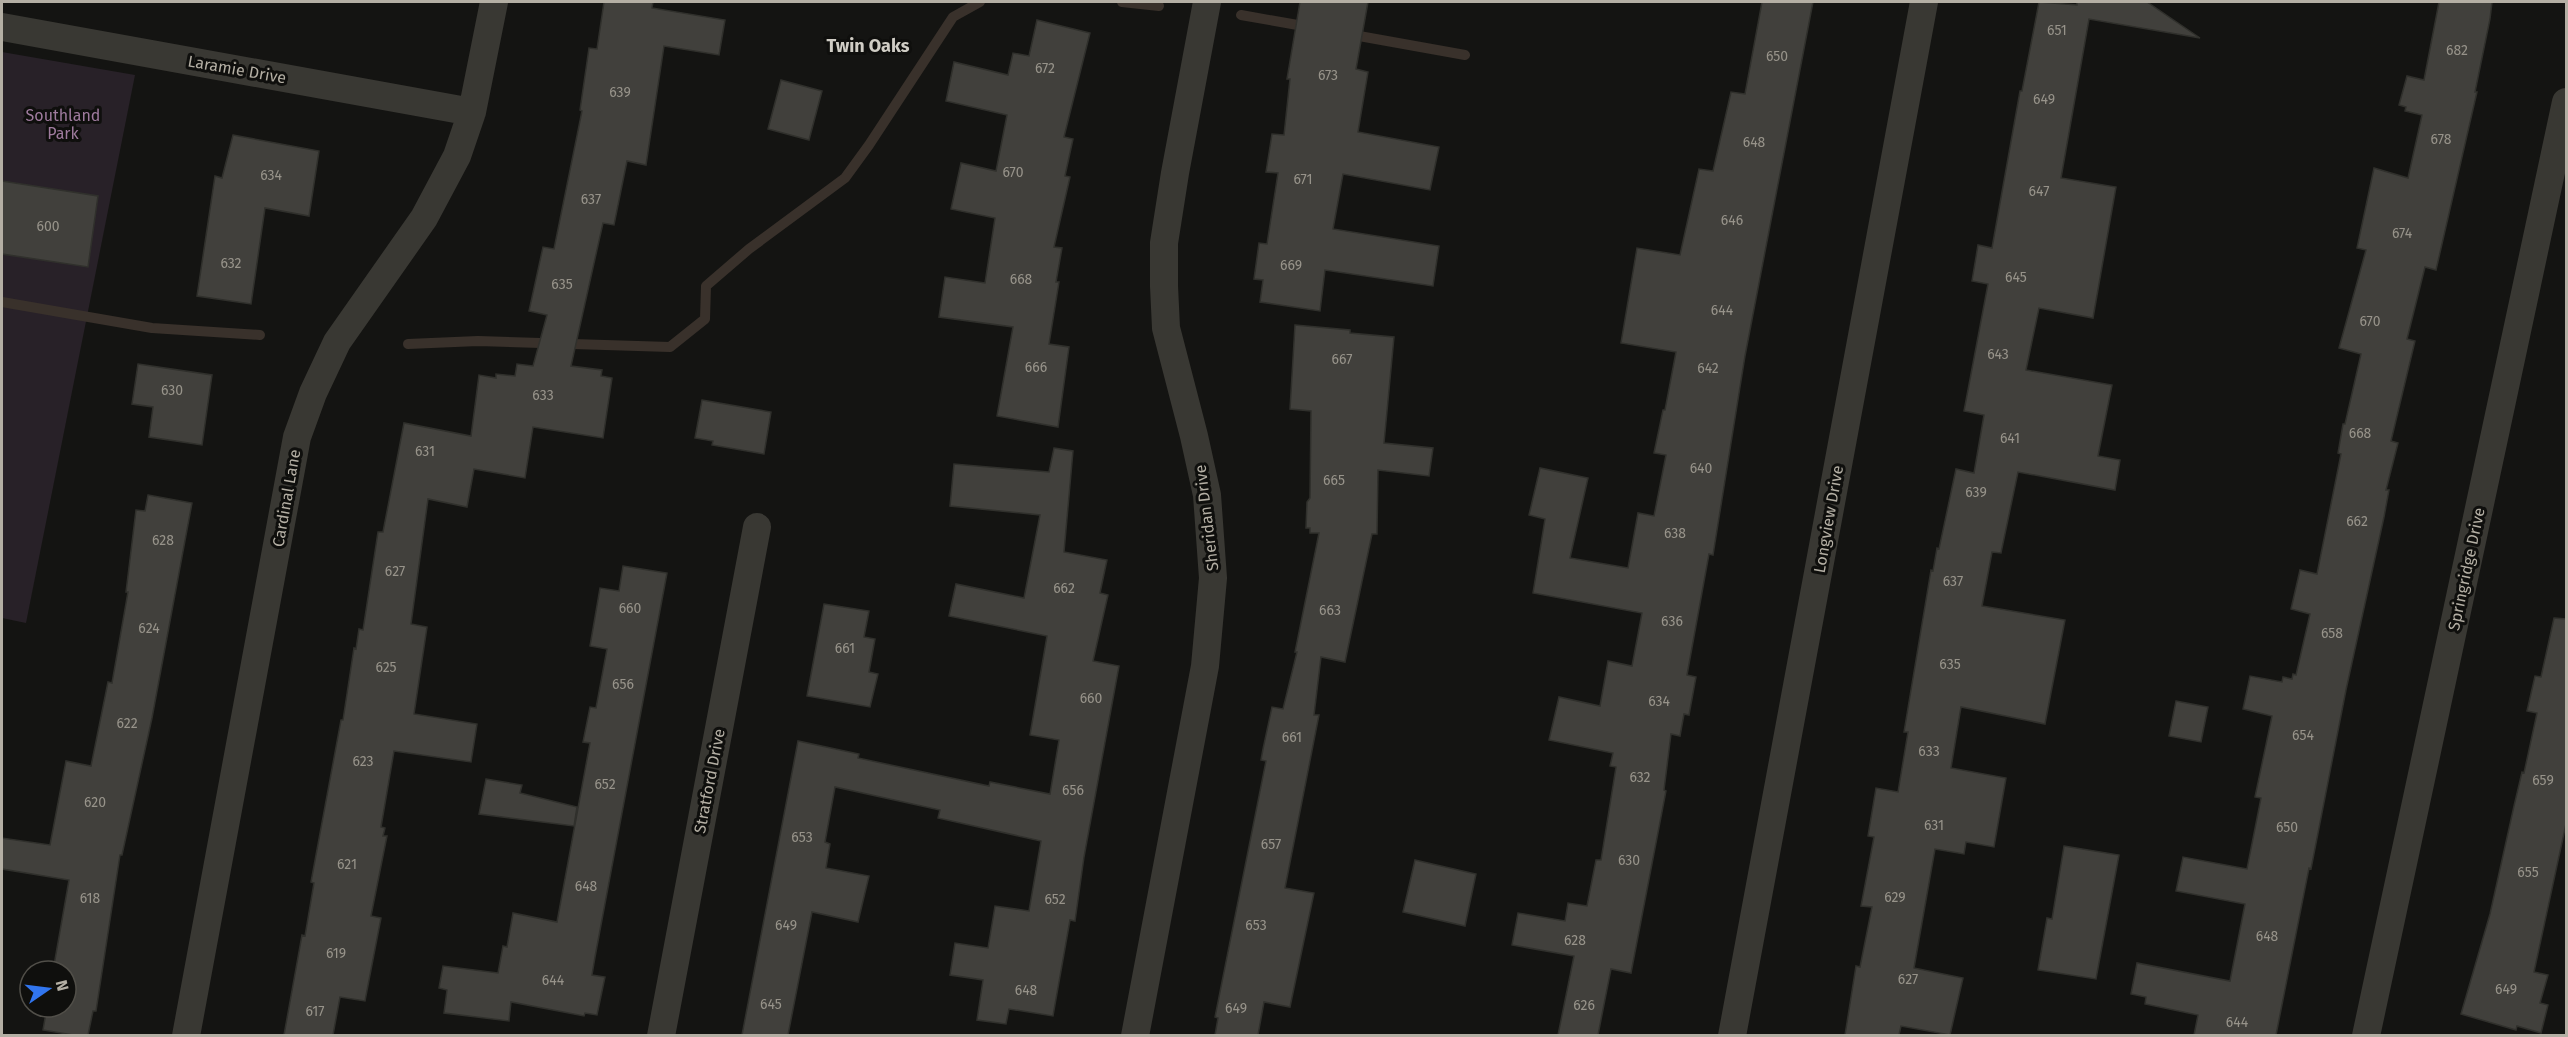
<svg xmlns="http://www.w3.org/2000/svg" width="2568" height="1037" viewBox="0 0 2568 1037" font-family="'Fira Sans',sans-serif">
<rect width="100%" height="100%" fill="#141412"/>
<path fill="#282128" d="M2 52 135 75 26 623 2 618Z"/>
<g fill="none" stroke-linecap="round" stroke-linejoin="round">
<path stroke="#39312b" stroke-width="10" d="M1122 2 1159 6
M1241 15 1309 27
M1348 34 1465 55
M2 302 152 328 260 335
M408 344 478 341 670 347 705 319 706 286 749 249 845 178 869 145 953 17 980 2"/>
</g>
<path fill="#41403c" stroke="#30302c" stroke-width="1.5" d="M604 2H653L652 8 725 20 719 55 664 46 646 165 627 161 614 225 603 223 571 366 602 370 601 376 612 378 603 438 533 427 525 478 474 469 467 507 428 499 411 624 427 627 414 714 477 724 471 762 394 751 381 827 385 828 383 836H387L371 916 381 918 365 1001 340 997 333 1035H284L302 935 305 936 314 883 311 882 341 720H343L354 648 356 649 359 629 363 630 378 532H383L404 423 471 436 479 375 496 378V374L515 376 517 364 533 366 547 315 529 311 543 247 554 249 582 111 580 110 589 48 597 49Z
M1300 2H1368L1356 69 1368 72 1358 132 1439 147 1430 190 1343 174 1333 229 1439 246 1433 286 1325 270 1320 311 1260 302 1263 280 1254 279 1259 243 1267 244 1278 173 1266 172 1272 134 1284 135 1290 79H1287Z
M1762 2H1813L1745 356 1713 555 1709 554 1687 675 1696 677 1689 715 1684 714 1680 736 1671 734 1664 790 1666 791 1631 973 1611 969 1598 1035H1558L1574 956 1512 945 1518 913 1565 921 1568 903 1587 906 1596 860H1601L1616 767 1610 766 1613 753 1549 740 1559 697 1600 706 1608 661 1632 666 1642 613 1533 593 1545 519 1529 515 1540 468 1588 478 1570 558 1628 568 1638 513 1654 516 1666 455 1654 453 1663 410H1665L1676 352 1621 343 1637 248 1680 255 1699 169 1713 171 1731 92 1745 94Z
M2039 2 2077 5V2H2147L2200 38 2089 19 2061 178 2116 187 2093 318 2039 308 2026 370 2112 385 2098 456 2120 460 2115 490 2018 472 2001 553 1992 552 1982 606 2065 620 2045 724 1961 707 1951 768 2006 778 1994 847 1966 842 1964 854 1935 849 1914 968 1963 978 1950 1035 1901 1026 1899 1035H1845L1856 966 1860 967 1872 907 1861 906 1874 837 1868 836 1876 788 1898 792 1908 732H1904L1931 570 1933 571 1937 548 1939 549 1956 469 1974 473 1984 415 1964 411 1988 284 1972 281 1978 245 1992 248 2020 91H2022Z
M2439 2H2492L2490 19 2475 92H2477L2436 270 2425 267 2407 339 2415 341 2391 441 2398 443 2386 490H2389L2384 517 2346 690 2311 869 2309 868 2276 1035H2194L2198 1015 2145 1004 2146 997 2131 994 2137 963 2230 981 2245 904 2176 891 2183 857 2247 869 2261 798 2255 797 2272 716 2243 709 2250 676 2282 682 2283 677 2292 679 2293 674 2296 675 2310 614 2291 609 2300 570 2317 574 2341 454 2338 453 2343 424H2345L2361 354 2339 348 2366 250 2357 248 2374 168 2408 178 2422 115 2405 111 2406 107 2399 105 2407 76 2424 80Z
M1037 20 1090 33 1064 137 1073 139 1065 176 1070 177 1054 247 1062 248 1056 282H1059L1049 344 1069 347 1058 427 997 416 1013 327 939 317 945 277 985 283 995 218 951 209 961 163 996 171 1007 115 946 101 954 62 1008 75 1013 53 1029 56Z
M781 80 822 91 809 140 768 129Z
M233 135 319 151 309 216 265 208 251 304 197 296 215 176 222 178Z
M2 181 98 196 88 267 2 254Z
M1295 325 1350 330V333L1394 337 1384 443 1433 448 1429 476 1378 470 1377 534H1372L1345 662 1321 657 1314 715H1319L1285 888 1314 893 1290 1007 1264 1002 1258 1035H1215L1218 1018 1215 1017 1266 761 1261 760 1263 749 1272 707 1283 709 1297 652H1295L1319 533H1310V528H1306L1307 502 1310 498 1311 411 1290 409Z
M138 364 212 375 202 445 149 437 153 407 132 404Z
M702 400 771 412 764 454 712 445 713 441 695 438Z
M1054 448 1073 451 1064 552 1107 560 1100 593 1108 595 1093 661 1119 666 1084 857 1075 921 1070 920 1053 1016 1009 1009 1006 1024 977 1020 983 980 950 975 955 943 988 948 995 906 1029 911 1041 841 938 818 940 810 835 787 825 842 830 844 826 868 869 876 858 922 812 912 788 1035H742L798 741 859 754 858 758 989 786 990 782 1050 794 1059 740 1030 735 1047 636 949 616 956 584 1024 598 1040 515 950 506 954 464 1049 472Z
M148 495 192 503 152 718 122 855H120L96 1011H93L88 1035H73L43 1030 47 1007H66V971H53L69 880 2 869V838L50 845 66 761 91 766 108 682 112 683 128 592H126L136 510 145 511Z
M623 566 667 573 595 957 592 975 605 977 597 1015 585 1013 584 1016 511 1002 509 1021 444 1013 447 990 439 988 443 966 498 973 503 946 507 947 513 913 557 922 590 743 583 742 590 707 596 708 607 649 590 646 600 588 619 591Z
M824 604 869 611 864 637 875 639 869 672 878 674 870 707 807 696Z
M2554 618 2566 619V824L2534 972 2548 975 2540 1003 2548 1005 2541 1033 2517 1026 2516 1030 2461 1014 2490 914 2514 806 2522 772 2524 773 2537 713 2527 711 2535 676 2541 677Z
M2176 701 2208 707 2201 742 2169 736Z
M486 779 522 785 520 793 577 807 574 826 479 814Z
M2064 846 2119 855 2096 979 2038 970 2047 918 2052 919Z
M1415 860 1476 874 1465 926 1403 912Z"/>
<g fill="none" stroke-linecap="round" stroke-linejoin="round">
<path stroke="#393833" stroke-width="28" d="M2 27 472 112
M186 1036 297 437 313 393 337 342 424 218 457 156 472 112 494 2
M661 1036 757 527
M1135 1036 1205 666 1213 578 1207 495 1194 436 1166 328 1164 286V243L1175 173 1207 2
M1732 1036 1924 2
M2366 1036 2566 102"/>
</g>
<g text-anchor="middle" stroke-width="6" stroke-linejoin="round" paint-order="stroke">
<g font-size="14" fill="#97938a">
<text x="2057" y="35">651</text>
<text x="2457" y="55">682</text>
<text x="1777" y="61">650</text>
<text x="1045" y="73">672</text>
<text x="1328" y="80">673</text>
<text x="620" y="97">639</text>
<text x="2044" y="104">649</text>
<text x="2441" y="144">678</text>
<text x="1754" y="147">648</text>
<text x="1013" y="177">670</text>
<text x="271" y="180">634</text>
<text x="1303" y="184">671</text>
<text x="2039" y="196">647</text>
<text x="591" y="204">637</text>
<text x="1732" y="225">646</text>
<text x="48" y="231">600</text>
<text x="2402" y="238">674</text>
<text x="231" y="268">632</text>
<text x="1291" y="270">669</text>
<text x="2016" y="282">645</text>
<text x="1021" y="284">668</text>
<text x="562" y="289">635</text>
<text x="1722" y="315">644</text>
<text x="2370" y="326">670</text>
<text x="1998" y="359">643</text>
<text x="1342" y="364">667</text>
<text x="1036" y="372">666</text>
<text x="1708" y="373">642</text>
<text x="172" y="395">630</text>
<text x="543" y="400">633</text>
<text x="2360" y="438">668</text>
<text x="2010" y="443">641</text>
<text x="425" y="456">631</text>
<text x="1701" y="473">640</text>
<text x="1334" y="485">665</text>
<text x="1976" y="497">639</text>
<text x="2357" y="526">662</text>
<text x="1675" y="538">638</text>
<text x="163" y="545">628</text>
<text x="395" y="576">627</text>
<text x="1953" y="586">637</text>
<text x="1064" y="593">662</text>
<text x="630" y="613">660</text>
<text x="1330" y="615">663</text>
<text x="1672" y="626">636</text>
<text x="149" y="633">624</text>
<text x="2332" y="638">658</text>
<text x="845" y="653">661</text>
<text x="1950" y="669">635</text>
<text x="386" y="672">625</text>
<text x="623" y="689">656</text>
<text x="1091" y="703">660</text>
<text x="1659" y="706">634</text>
<text x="127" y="728">622</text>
<text x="2303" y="740">654</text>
<text x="1292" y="742">661</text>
<text x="1929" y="756">633</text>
<text x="363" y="766">623</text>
<text x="1640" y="782">632</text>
<text x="2543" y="785">659</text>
<text x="605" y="789">652</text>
<text x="1073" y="795">656</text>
<text x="95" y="807">620</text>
<text x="1934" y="830">631</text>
<text x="2287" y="832">650</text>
<text x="802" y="842">653</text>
<text x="1271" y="849">657</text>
<text x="1629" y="865">630</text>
<text x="347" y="869">621</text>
<text x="2528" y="877">655</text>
<text x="586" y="891">648</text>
<text x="1895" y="902">629</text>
<text x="90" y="903">618</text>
<text x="1055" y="904">652</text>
<text x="786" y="930">649</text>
<text x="1256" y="930">653</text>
<text x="2267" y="941">648</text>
<text x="1575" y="945">628</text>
<text x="336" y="958">619</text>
<text x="1908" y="984">627</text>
<text x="553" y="985">644</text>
<text x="2506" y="994">649</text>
<text x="1026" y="995">648</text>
<text x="771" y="1009">645</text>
<text x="1584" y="1010">626</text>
<text x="1236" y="1013">649</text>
<text x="315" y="1016">617</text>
<text x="2237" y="1027">644</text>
</g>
<g font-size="16" fill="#b4afa4" stroke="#0f0f0d">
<text transform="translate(237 69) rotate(10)" y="6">Laramie Drive</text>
<text transform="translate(286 498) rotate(-80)" y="6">Cardinal Lane</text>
<text transform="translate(1206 518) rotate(-97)" y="6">Sheridan Drive</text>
<text transform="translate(1828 519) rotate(-80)" y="6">Longview Drive</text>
<text transform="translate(2466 569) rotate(-78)" y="6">Springridge Drive</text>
<text transform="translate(709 781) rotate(-79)" y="6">Stratford Drive</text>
</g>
<g font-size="16" fill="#9f7b9e" stroke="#0f0f0d">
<text x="63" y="121">Southland<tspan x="63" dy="18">Park</tspan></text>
</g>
<g font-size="18" font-weight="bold" fill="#d0cdc5" stroke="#0f0f0d">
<text x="868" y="52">Twin Oaks</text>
</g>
</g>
<rect width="2568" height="1037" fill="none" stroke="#b4afa4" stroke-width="6"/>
<g transform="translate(48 989) rotate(76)"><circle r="28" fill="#0f0f0d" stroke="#514f49" stroke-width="1.5"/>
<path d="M0-4.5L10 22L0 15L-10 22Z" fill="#3175ee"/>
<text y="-9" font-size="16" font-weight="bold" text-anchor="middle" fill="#b4afa4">N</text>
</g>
</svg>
